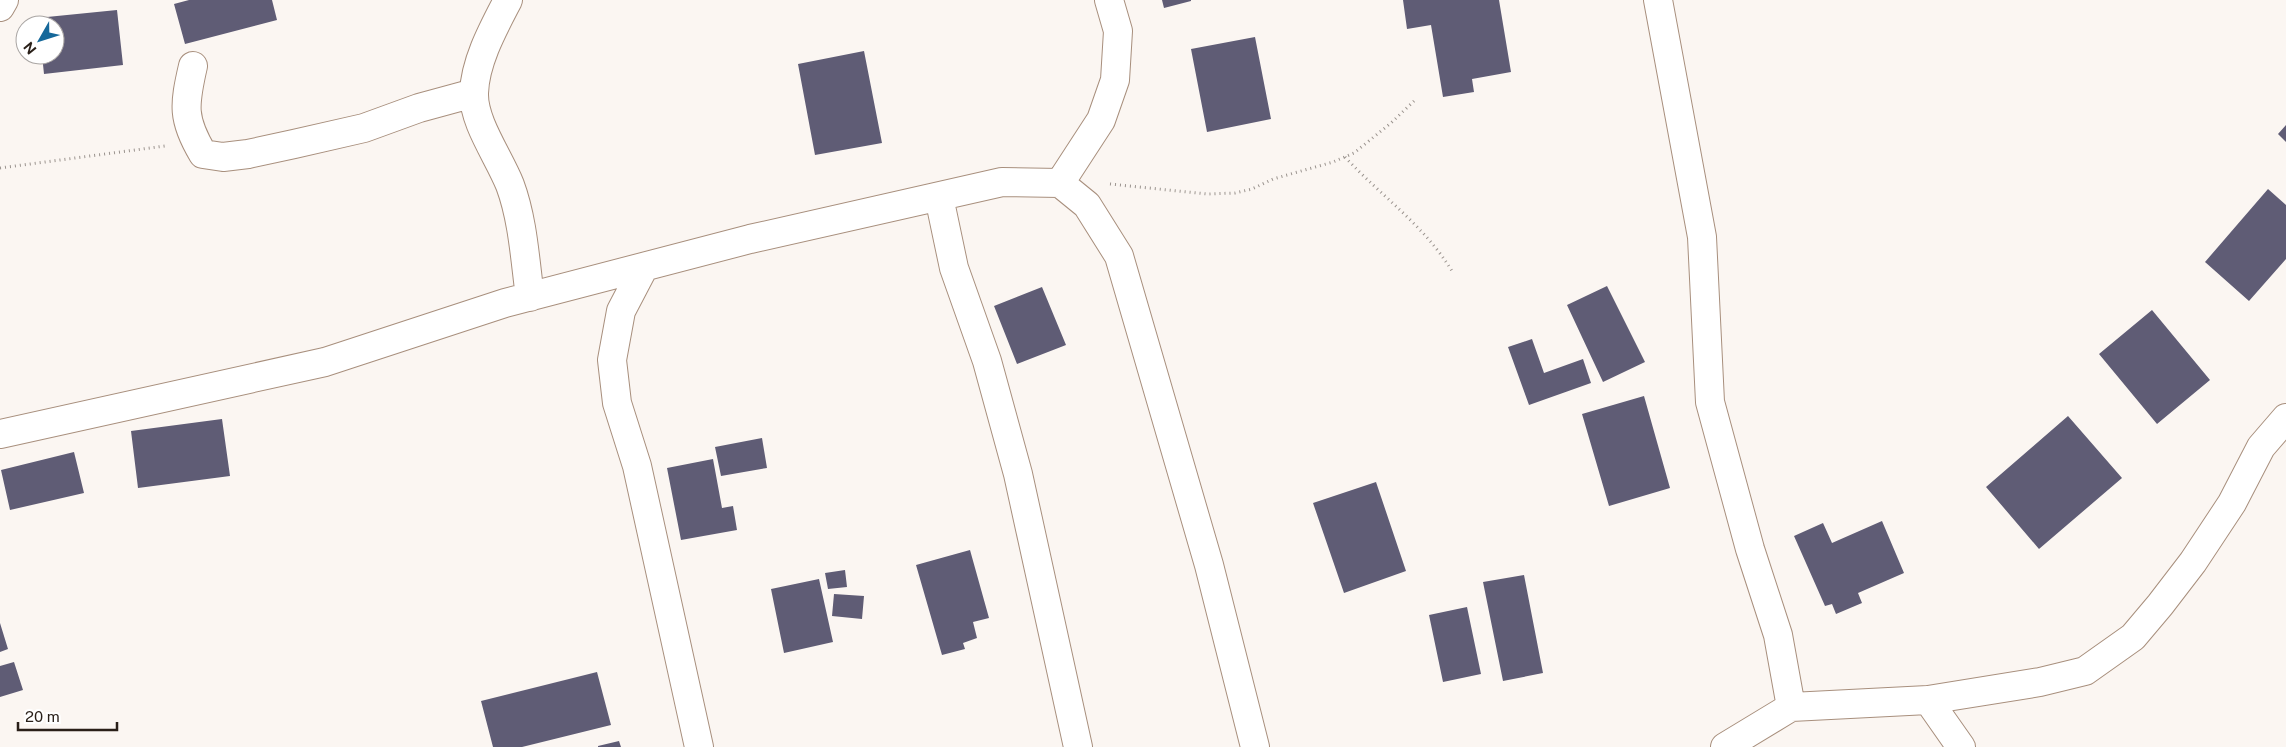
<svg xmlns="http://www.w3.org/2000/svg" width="2286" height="747" viewBox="0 0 2286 747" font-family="'Public Sans',sans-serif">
<rect width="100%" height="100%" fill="#fbf6f2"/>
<path fill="#5f5c75" d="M189 0H272L277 20 185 44 174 4Z
M1162 0H1191V1L1164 8Z
M1403 0H1499L1511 72 1472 79 1474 92 1443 97 1431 25 1407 29Z
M117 10 123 65 44 74 42 55H55V25H38L37 18Z
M1255 37 1271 119 1207 132 1191 49Z
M864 51 882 143 815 155 798 64Z
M2286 125V142L2278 134Z
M2268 189 2286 205V259L2249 301 2205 262Z
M1607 286 1645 362 1603 382 1567 305Z
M1042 287 1066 345 1017 364 994 306Z
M2152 310 2210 380 2157 424 2099 354Z
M1532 339 1544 373 1583 359 1591 383 1529 405 1508 347Z
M1644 396 1670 488 1609 506 1582 414Z
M2068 416 2122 478 2039 549 1986 487Z
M222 419 230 476 138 488 131 431Z
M762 438 767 468 721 476 715 447Z
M74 452 84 493 10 510 1 470Z
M713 459 722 508 733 506 737 530 681 540 667 468Z
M1376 482 1406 571 1344 593 1313 503Z
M1882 521 1904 573 1858 593 1862 603 1836 614 1832 604 1825 606 1794 536 1823 523 1832 543Z
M970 550 989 618 973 622 977 638 963 643 965 649 942 655 916 565Z
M845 570 847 587 828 589 825 573Z
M1524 575 1543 673 1503 681 1483 582Z
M819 579 833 642 784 653 771 589Z
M834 594 864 596 862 619 832 616Z
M1467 607 1481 674 1443 682 1429 615Z
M0 623 8 649 0 652Z
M14 662 23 690 0 697V666Z
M597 672 611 725 522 747H493L481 701Z
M619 741 621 747H598V746Z"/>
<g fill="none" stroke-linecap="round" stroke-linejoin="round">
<g stroke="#a88f7d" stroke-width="30">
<path id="street" d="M508 0C494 27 475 61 474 93 473 122 499 157 510 185 523 220 525 260 530 297
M1658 0 1702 237 1710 402 1750 549 1778 635 1791 707
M0 7 4 0
M193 66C184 105 182 119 203 154L223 157 248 154 294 144 364 128 419 108 474 93
M1060 183 1101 120 1115 80 1118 31 1109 0
M939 197 954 268 987 361 1018 474 1078 747
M644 267 621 311 612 360 617 403 637 466 699 747
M0 434 325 362 505 303 750 239 1002 182 1060 183 1087 205 1119 256 1209 565 1255 747
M1928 700 1961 747
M1725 747 1791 707 1928 700 2040 682 2085 671 2133 637 2160 605 2193 562 2232 503 2261 447 2286 418"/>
</g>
<path stroke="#9a938e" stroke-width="3" stroke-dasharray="1 4" stroke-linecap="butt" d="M1345 157C1382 197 1423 224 1452 271
M0 168 165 146
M1110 184 1207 194 1235 193 1252 189 1273 179 1333 162 1354 153 1391 123 1414 101"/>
<use href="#street" stroke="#fff" stroke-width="28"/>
</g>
<g transform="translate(40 40) rotate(231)"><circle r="24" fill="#ffffff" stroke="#a9a5a3"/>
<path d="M0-4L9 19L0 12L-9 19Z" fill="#16689a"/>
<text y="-8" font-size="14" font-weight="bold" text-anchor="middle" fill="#291f18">N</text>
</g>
<path d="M18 722v8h99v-8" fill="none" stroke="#291f18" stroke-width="2.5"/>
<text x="25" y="722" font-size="15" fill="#291f18" stroke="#ffffff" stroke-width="4" paint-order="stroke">20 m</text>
</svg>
